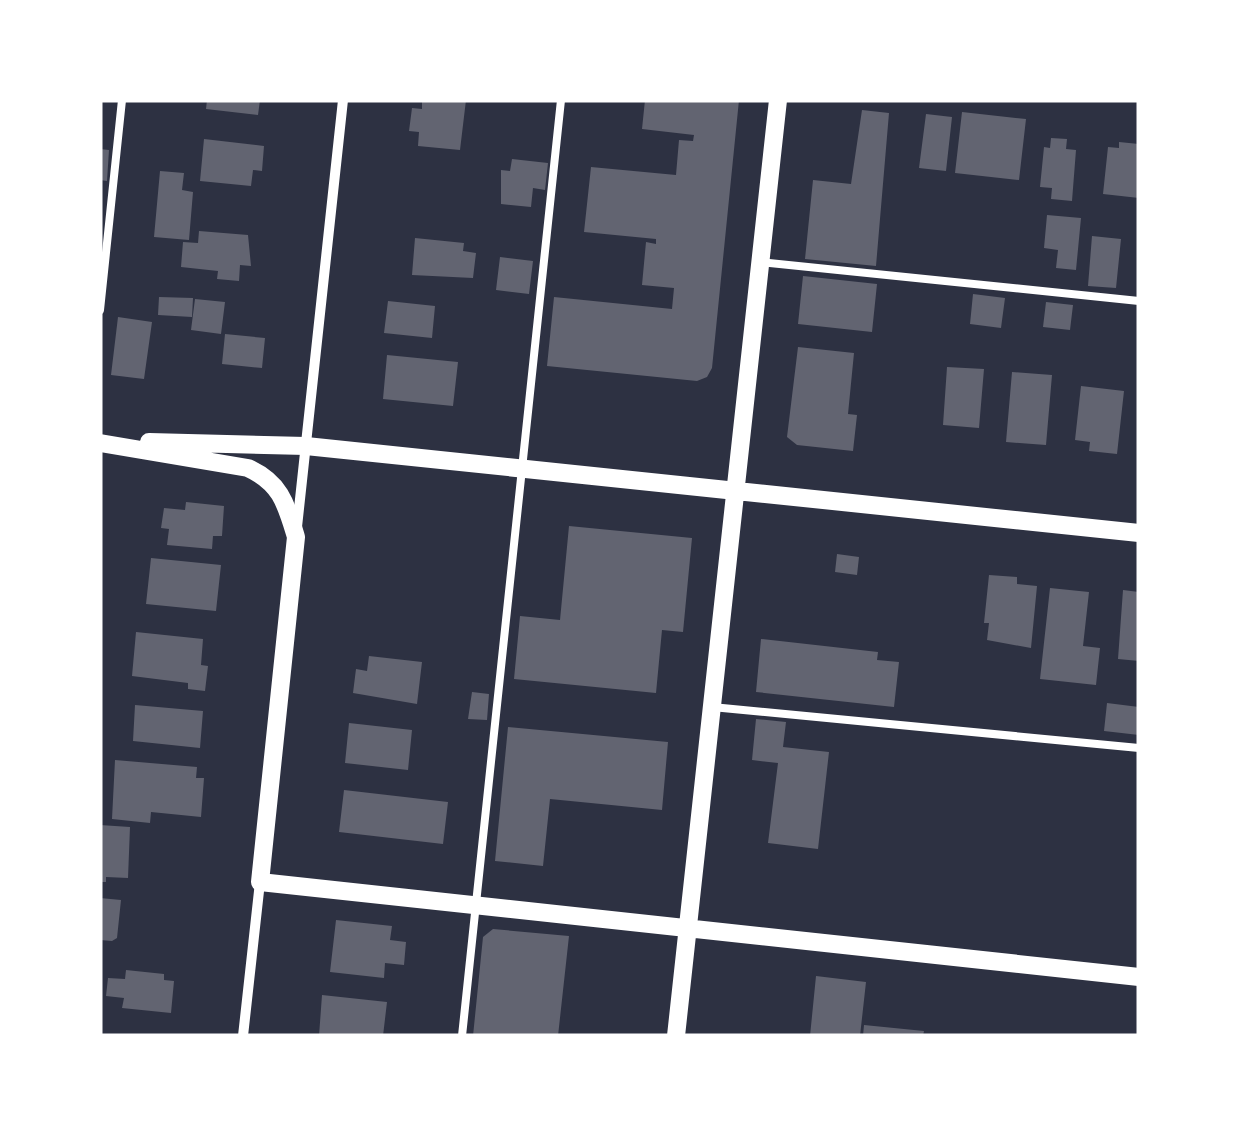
<svg xmlns="http://www.w3.org/2000/svg" width="1239" height="1136" viewBox="0 0 1239 1136" font-family="Inter,sans-serif">
<rect width="100%" height="100%" fill="#2d3142"/>
<path fill="#626471" d="M207 100H260L258 115 206 109Z
M422 100H466L460 150 418 146 419 132 409 131 412 108 422 109Z
M645 100H739L712 368 707 377 697 381 547 366 554 297 672 309 674 288 642 285 646 242 656 244V239L584 232 591 167 676 175 679 140 693 141 694 135 642 129Z
M862 110 889 113 876 266 805 259 813 180 851 184Z
M962 112 1026 119 1019 180 955 173Z
M926 114 952 117 946 171 919 168Z
M1051 138 1067 139 1066 149 1076 150 1072 201 1051 199 1052 188 1040 187 1044 147 1050 148Z
M204 139 264 146 262 171 253 170 251 186 200 181Z
M1119 142 1139 144V198L1103 194 1108 147 1119 148Z
M100 149 109 150 107 181 100 180Z
M512 159 548 163 545 190 533 188 531 207 501 204V170L510 171Z
M160 171 184 173 182 190 193 192 189 240 154 237Z
M1047 215 1081 218 1076 270 1056 268 1058 250 1044 248Z
M199 231 248 235 251 266 240 265 239 281 217 279 218 271 181 267 183 242 198 243Z
M1092 236 1121 239 1116 288 1088 286Z
M415 238 464 243 463 251 476 253 473 278 412 275Z
M500 257 533 261 529 294 496 290Z
M803 276 877 284 872 332 798 324Z
M973 294 1005 298 1001 328 970 324Z
M159 297 193 298 192 317 158 315Z
M195 299 225 302 221 334 191 330Z
M388 301 435 306 432 338 384 333Z
M1046 302 1073 305 1070 330 1043 327Z
M118 317 152 322 144 379 111 375Z
M225 334 265 338 262 368 222 364Z
M798 347 854 353 848 414 857 415 853 451 797 445 787 437Z
M387 355 458 362 453 406 383 399Z
M947 367 984 369 979 428 943 425Z
M1012 372 1052 375 1046 445 1006 442Z
M1081 386 1124 391 1117 454 1089 451 1090 442 1075 440Z
M186 502 224 506 222 536H213L212 549 167 545 169 529 161 528 164 508 185 510Z
M569 526 692 538 683 632 662 630 656 693 514 679 520 616 560 620Z
M837 554 859 557 857 575 835 572Z
M151 558 221 565 216 611 146 604Z
M989 575 1017 577V584L1037 586 1031 648 987 640 989 623H984Z
M1050 588 1089 592 1083 646 1100 648 1096 685 1040 679Z
M1123 590 1139 592V661L1118 659Z
M136 632 203 639 201 665 208 666 205 691 188 689V683L132 676Z
M761 639 878 652 877 660 899 662 894 707 756 692Z
M369 656 422 662 417 704 353 693 356 669 367 671Z
M472 692 489 694 487 720 468 719Z
M1107 703 1139 707V735L1104 731Z
M135 705 203 711 200 748 133 741Z
M756 719 786 722 783 747 829 752 818 849 768 843 778 763 752 760Z
M349 723 412 730 408 770 345 763Z
M508 727 668 742 662 810 550 799 543 866 495 861Z
M115 760 197 767 196 778H204L201 817 151 812 150 823 112 819Z
M344 790 448 802 443 844 339 832Z
M100 825 130 827 128 878 106 877V882H100Z
M100 898 121 900 117 938 112 941 100 940Z
M336 920 392 926 390 940 406 942 404 965 385 963 384 978 330 972Z
M493 929 569 936 558 1036H473L483 937Z
M126 970 164 974V980L174 981 171 1013 122 1008 124 998 106 996 108 978 125 979Z
M816 976 866 982 860 1036H810Z
M322 995 387 1002 383 1036H319Z
M864 1025 924 1031 923 1036H863Z"/>
<g fill="none" stroke-linecap="round" stroke-linejoin="round">
<path stroke="#fff" stroke-width="8" d="M760 262 1139 301
M100 310 122 100
M712 707 1139 748
M462 1036 561 100"/>
<path stroke="#fff" stroke-width="10" d="M297 527 343 100
M243 1036 260 882"/>
<path stroke="#fff" stroke-width="18" d="M149 442 306 446 1139 533
M100 443 248 468C281 483 286 504 296 537L260 882 1139 977
M676 1036 778 100"/>
</g>
<rect width="1239" height="1136" fill="none" stroke="#ffffff" stroke-width="205"/>
</svg>
